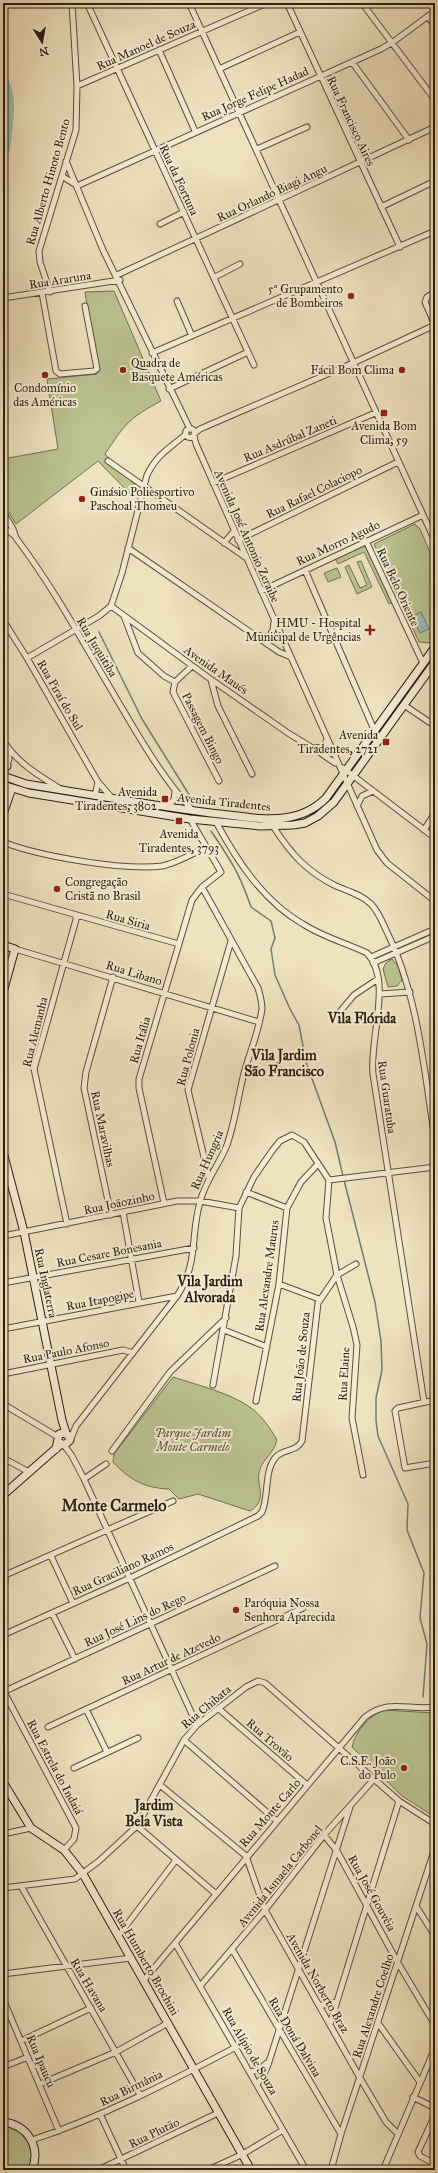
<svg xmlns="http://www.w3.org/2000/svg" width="438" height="2173" viewBox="0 0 438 2173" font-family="'IM FELL Great Primer',serif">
<rect width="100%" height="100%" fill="#efe2bf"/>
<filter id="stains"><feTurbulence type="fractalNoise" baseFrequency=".005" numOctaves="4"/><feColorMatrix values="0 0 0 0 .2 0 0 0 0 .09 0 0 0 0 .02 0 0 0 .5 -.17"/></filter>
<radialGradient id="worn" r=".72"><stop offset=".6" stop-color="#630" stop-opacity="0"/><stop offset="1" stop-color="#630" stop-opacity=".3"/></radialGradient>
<path fill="#bac391" stroke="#727051" d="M114 291 161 401C129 418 125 424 105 454L137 487 133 497 98 461 16 524 3 503V459L58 449 47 379 97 374 85 292Z
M415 524 420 529 435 564V636L430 643 419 642 374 544Z
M365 545 393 602 389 604 364 552 338 564 335 558Z
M361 561 372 587 357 594 345 567 349 565 360 588 367 585 357 562Z
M337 568 341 577 328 582 324 573Z
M392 959 398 966 402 980 397 986 388 987 383 969 386 963Z
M173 1377C197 1385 231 1393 251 1408 261 1415 271 1429 277 1440 274 1453 264 1458 260 1469 254 1484 270 1499 250 1511L198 1494 179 1499 169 1489C144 1488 130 1480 113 1462L114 1454Z
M383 1710 435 1713V1817L402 1796 352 1747C355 1732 369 1716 383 1710Z
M3 2122 10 2123 31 2139 32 2170H3Z"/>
<path fill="#9bbcb8" stroke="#6e7d75" d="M421 612 429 629 420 633 412 616Z"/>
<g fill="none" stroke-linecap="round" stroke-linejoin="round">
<path stroke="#6e7d75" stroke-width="1.5" d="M99 632 142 719 193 801
M211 831C230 859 240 874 251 907L271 921 275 938 271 949 275 975 290 1009 299 1025 306 1062 335 1142 343 1176
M344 1180 375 1302 381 1341 382 1370 376 1398V1421L378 1436 408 1504 407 1530 424 1573 420 1618 427 1644 423 1697"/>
<path stroke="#9bbcb8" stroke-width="10" d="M3 81C14 98 7 129 5 149L3 153"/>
<g stroke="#5b4f3c" stroke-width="7">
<path id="street" d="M87 3 254 365
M189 3 435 541
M287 3 400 247
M362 3 435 100
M428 16 435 27
M159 50 195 131
M352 62 409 140
M219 69 300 32
M77 86 267 3
M257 149 307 127
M66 161 103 250 190 429
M62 176 76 185
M77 186 381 49 393 42 435 11
M381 207 435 181
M160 224 184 212
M117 275 435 127
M215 277 240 264
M50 292 40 262 39 251 76 130 77 86 72 3
M42 293 56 371 60 374 94 371 97 369 85 306
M3 298 120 280
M177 301 192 336
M435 325 425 302 427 297 435 292
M152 353 435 231
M169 389 248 352
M185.5 433a4.5 4.5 0 1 1 9 0a4.5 4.5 0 1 1-9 0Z
M195 433 200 429 353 363 435 325
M194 436 196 444 377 850 387 863 435 901
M108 461 245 557
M213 483 375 413
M3 512 13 529 16 538C54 588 84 644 116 698 139 737 161 776 192 810
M3 527 15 536
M238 540 398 462
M366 541 423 663
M224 543 234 531
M128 548 279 652 291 657
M305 570 375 732
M261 591 423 515
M111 606 209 678 288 733 319 752 335 754
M124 616 138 653 164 676 175 682
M3 620 27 658 98 782 112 798
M258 635 264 637 270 635 273 630 274 622
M27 658 99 616 111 606 122 573 147 475C158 453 169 449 186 434
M192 666 175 682 173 692 219 781
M211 680 218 706 252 774
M404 705 435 726
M3 740C16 762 38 775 59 788
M315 748 324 747 327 739
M322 754 335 763
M343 768 435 838
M3 777 9 759 8 749
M95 796 98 782
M357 806 362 796 373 791
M166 807 174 800 175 791
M216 822C237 861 264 902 303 924 323 937 346 943 367 953 393 980 369 1039 373 1074L424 1402
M273 826C290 853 307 872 336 886 348 891 362 895 371 904 378 911 382 921 386 930 418 994 424 1069 435 1140
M424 830 435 813
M3 842C38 856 124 871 162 866 177 863 192 854 206 847
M3 894 179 944
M15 949 259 1022
M371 957 435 929
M373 963 435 936
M380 994 410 992
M338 1014 354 995 378 979
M209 1178 188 1090 231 941
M329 1180 326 1218 337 1275 353 1327 357 1345 352 1418 363 1475
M329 1180 435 1167
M246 1192 287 1208
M164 1203 139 1088V1079L192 900 202 887 221 872 190 819
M123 1212 139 1302
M111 1215 84 1088 86 1072 113 977
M67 1224 34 1069 77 916
M3 1236 177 1201H200L239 1208
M3 1283 194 1248
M279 1284 319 1299
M3 1329 177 1296
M224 1330 267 1347
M3 1374 123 1350 133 1353
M213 1385 236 1256 239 1208 254 1177 272 1151 280 1141 292 1135 304 1142 329 1180
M435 1400 398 1408 395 1411 405 1468 435 1463
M256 1401 279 1284 287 1208 301 1182 318 1164
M3 1404 58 1437
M70 1441 76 1426 177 1296C199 1262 190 1237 200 1202 205 1181 219 1165 227 1145 235 1122 238 1097 244 1073 250 1052 259 1031 262 1009 262 1001 260 995 258 988L202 887
M64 1445 72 1456 84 1479 197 1725
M112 1451 170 1372 226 1318
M3 1458 29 1472
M84 1479 106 1464
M51 1556 73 1603
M3 1576 173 1501
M4 1604 5 1576
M52 1613 75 1659
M433 1621H435
M3 1635 130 1578 258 1516 262 1512C269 1496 264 1472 275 1458 282 1448 296 1453 302 1441L318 1303 337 1275 356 1264
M3 1692 275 1566
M4 1692 76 1828 74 1839 64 1850
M86 1709 107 1752
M219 1709 307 1785
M48 1727 303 1608
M184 1740 277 1821
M74 1768 138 1738
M160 1785 246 1856 265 1910 360 2078 386 2122 397 2133
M137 1826 216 1894
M3 1834 31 1828
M324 1835 337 1851 398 1963 435 2025
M21 1886 140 2095
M3 1888 75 1879 99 1861 137 1826 184 1740 197 1725 246 1687 258 1681 265 1683 399 1801 435 1824
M416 1906 435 1936
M119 1935 176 1860
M175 1943 306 2170
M232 1949 341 2134
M3 1974 131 1958
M144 1980 365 1717C389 1698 409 1711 435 1707
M201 1985 265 1910 324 1835 374 1779
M3 1999 59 2131
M319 2005H326L337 2001
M378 2023 420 2082
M330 2024 399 1801
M21 2041 91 2008
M3 2067 28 2057
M250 2072 259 2070 267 2063
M40 2084 116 2052 168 2023
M257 2084 263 2076 268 2065 350 1807
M413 2097 435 2108
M100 2114 126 2170
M435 2115 418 2152 420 2156 435 2164
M32 2140C102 2117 170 2082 236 2047
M98 2170 218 2113
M208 2170 243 2154 283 2130
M331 2170 341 2134 435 1848
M383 2170 435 2048"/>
</g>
<g stroke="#2a1e11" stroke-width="9">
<path id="secondary" d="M3 768 7 766
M3 776 26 784C87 794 149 805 211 813 235 815 260 821 284 818 301 816 314 810 326 798L435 647
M3 785 29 793 190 819 260 826 293 825 305 823 318 816 334 802 435 662
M3 814 12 788
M3 945 15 949 3 992
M3 1152 24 1232 62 1420 66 1433
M56 1449 59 1434 64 1433 68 1435 70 1440 67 1443 63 1445 59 1442
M3 1495 61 1444
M3 1782 31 1828 64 1850 83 1874 251 2170
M3 2122C28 2125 41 2147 32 2170"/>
</g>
<use href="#street" stroke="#f5ecd5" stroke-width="5"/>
<use href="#secondary" stroke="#f5ecd5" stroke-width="7"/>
</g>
<g fill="#8f2418" stroke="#f5ecd5" stroke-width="1.5">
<circle cx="351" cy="296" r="4"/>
<circle cx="123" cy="370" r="4"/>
<circle cx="402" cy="370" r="4"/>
<circle cx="45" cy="375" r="4"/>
<rect x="380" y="409" width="8" height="8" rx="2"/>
<circle cx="82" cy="499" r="4"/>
<path d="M368 624h4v4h4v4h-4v4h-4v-4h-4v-4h4z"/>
<rect x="382" y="738" width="8" height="8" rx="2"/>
<rect x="161" y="795" width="8" height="8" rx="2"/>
<rect x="175" y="817" width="8" height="8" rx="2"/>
<circle cx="57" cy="889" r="4"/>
<circle cx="236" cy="1610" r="4"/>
<circle cx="404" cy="1768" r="4"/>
</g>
<g text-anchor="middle" stroke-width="4" stroke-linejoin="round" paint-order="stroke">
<g font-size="12" fill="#2a1e11" stroke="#f5ecd5">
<text transform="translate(146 45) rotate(-24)" y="4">Rua Manoel de Souza</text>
<text transform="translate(255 94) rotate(-24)" y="4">Rua Jorge Felipe Hadad</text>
<text transform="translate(351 121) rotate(65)" y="4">Rua Francisco Aires</text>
<text transform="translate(179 180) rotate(65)" y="4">Rua da Fortuna</text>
<text transform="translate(48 182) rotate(-74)" y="4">Rua Alberto Hinoto Bento</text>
<text transform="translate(272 193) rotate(-25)" y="4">Rua Orlando Biagi Angu</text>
<text transform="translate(60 280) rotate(-9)" y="4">Rua Araruna</text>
<text transform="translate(290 439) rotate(-23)" y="4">Rua Asdrúbal Zaneti</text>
<text transform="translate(314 492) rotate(-26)" y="4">Rua Rafael Colaciopo</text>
<text transform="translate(247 536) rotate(66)" y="4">Avenida José Antonio Zeraibe</text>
<text transform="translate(338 543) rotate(-25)" y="4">Rua Morro Agudo</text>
<text transform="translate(398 587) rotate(65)" y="4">Rua Belo Oriente</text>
<text transform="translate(97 647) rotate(59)" y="4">Rua Juquitiba</text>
<text transform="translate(216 670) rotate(35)" y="4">Avenida Maués</text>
<text transform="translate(60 695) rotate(60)" y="4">Rua Piraí do Sul</text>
<text transform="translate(203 728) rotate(63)" y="4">Passagem Bingo</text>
<text transform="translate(224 802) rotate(6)" y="4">Avenida Tiradentes</text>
<text transform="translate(128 920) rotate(16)" y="4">Rua Siria</text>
<text transform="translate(134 973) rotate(17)" y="4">Rua Libano</text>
<text transform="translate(35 1032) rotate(-76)" y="4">Rua Alemanha</text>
<text transform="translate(140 1040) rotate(-74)" y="4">Rua Itália</text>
<text transform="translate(188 1057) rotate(-75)" y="4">Rua Polonia</text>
<text transform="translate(387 1097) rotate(82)" y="4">Rua Guaratuba</text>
<text transform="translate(103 1129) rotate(78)" y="4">Rua Maravilhas</text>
<text transform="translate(207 1160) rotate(-66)" y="4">Rua Hungria</text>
<text transform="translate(119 1203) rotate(-12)" y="4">Rua Joãozinho</text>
<text transform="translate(109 1253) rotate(-11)" y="4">Rua Cesare Bonesania</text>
<text transform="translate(267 1276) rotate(-82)" y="4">Rua Alexandre Maurus</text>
<text transform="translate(46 1283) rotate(78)" y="4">Rua Inglaterra</text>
<text transform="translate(100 1300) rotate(-11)" y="4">Rua Itapogipe</text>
<text transform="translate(66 1351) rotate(-11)" y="4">Rua Paulo Afonso</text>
<text transform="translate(301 1357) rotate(-84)" y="4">Rua João de Souza</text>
<text transform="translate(344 1374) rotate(-87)" y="4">Rua Elaine</text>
<text transform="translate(123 1569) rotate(-25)" y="4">Rua Graciliano Ramos</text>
<text transform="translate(135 1620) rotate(-25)" y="4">Rua José Lins do Rego</text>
<text transform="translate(171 1659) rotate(-25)" y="4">Rua Artur de Azevedo</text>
<text transform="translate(206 1707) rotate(-40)" y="4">Rua Chibata</text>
<text transform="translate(270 1740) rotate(41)" y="4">Rua Trovão</text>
<text transform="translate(55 1767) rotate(62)" y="4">Rua Estrela do Indaiá</text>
<text transform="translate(270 1813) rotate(-49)" y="4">Rua Monte Carlo</text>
<text transform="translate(280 1876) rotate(-51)" y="4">Avenida Ismaela Carbonel</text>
<text transform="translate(372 1893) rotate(61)" y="4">Rua José Gouvêia</text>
<text transform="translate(146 1962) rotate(60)" y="4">Rua Humberto Brochini</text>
<text transform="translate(318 1983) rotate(60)" y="4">Avenida Norberto Braz</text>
<text transform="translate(89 1985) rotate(59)" y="4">Rua Havana</text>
<text transform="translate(373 2006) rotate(-72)" y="4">Rua Alexandre Coelho</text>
<text transform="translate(295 2037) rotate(59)" y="4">Rua Doná Dalvina</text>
<text transform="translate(250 2051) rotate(60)" y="4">Rua Alípio de Souza</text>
<text transform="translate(41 2061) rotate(67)" y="4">Rua Ipaucu</text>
<text transform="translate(131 2088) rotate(-26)" y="4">Rua Birmânia</text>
<text transform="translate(154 2133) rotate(-26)" y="4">Rua Plutão</text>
</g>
<g font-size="12" fill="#2a1e11" stroke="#f5ecd5" text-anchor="end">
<text x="343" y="293">5º Grupamento<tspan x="343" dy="14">de Bombeiros</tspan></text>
<text x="131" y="367" text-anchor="start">Quadra de<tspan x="131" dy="14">Basquete Américas</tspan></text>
<text x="394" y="374">Fácil Bom Clima</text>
<text x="45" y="392" text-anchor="middle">Condomínio<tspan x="45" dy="14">das Américas</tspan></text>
<text x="384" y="430" text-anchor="middle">Avenida Bom<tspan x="384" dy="14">Clima, 59</tspan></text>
<text x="90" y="496" text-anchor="start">Ginásio Poliesportivo<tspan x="90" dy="14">Paschoal Thomeu</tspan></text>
<text x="361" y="627">HMU - Hospital<tspan x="361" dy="14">Municipal de Urgências</tspan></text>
<text x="378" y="739">Avenida<tspan x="378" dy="14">Tiradentes, 2721</tspan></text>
<text x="157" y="796">Avenida<tspan x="157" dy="14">Tiradentes, 3802</tspan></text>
<text x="179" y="838" text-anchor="middle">Avenida<tspan x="179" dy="14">Tiradentes, 3793</tspan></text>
<text x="65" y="886" text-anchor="start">Congregação<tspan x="65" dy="14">Cristã no Brasil</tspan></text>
<text x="244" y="1607" text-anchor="start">Paróquia Nossa<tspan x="244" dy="14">Senhora Aparecida</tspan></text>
<text x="396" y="1765">C.S.E. João<tspan x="396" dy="14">do Pulo</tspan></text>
</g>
<g font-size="12" font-style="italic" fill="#555037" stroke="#f5ecd5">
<text x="193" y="1437">Parque Jardim<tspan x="193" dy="14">Monte Carmelo</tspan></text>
</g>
<g font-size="14" font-weight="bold" fill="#2a1e11" stroke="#f5ecd5">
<text x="362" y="1023">Vila Flórida</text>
<text x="284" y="1060">Vila Jardim<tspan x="284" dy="16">São Francisco</tspan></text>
<text x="210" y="1286">Vila Jardim<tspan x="210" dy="16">Alvorada</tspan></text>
<text x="154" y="1810">Jardim<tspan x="154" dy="16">Bela Vista</tspan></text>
</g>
<g font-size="16" font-weight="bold" fill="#2a1e11" stroke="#f5ecd5">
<text x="114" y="1511">Monte Carmelo</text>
</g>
</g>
<rect width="438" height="2173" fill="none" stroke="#efe2bf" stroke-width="16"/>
<rect x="4" y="4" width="430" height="2165" fill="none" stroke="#2a1e11" stroke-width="2"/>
<rect x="8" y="8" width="422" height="2157" fill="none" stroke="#2a1e11"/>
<g transform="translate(42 42) rotate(169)" stroke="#f5ecd5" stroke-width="3" paint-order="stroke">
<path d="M0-3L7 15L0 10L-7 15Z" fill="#2a1e11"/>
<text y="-6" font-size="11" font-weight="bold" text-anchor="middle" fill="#2a1e11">N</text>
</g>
<rect width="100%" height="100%" filter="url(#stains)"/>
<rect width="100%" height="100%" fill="url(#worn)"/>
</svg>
